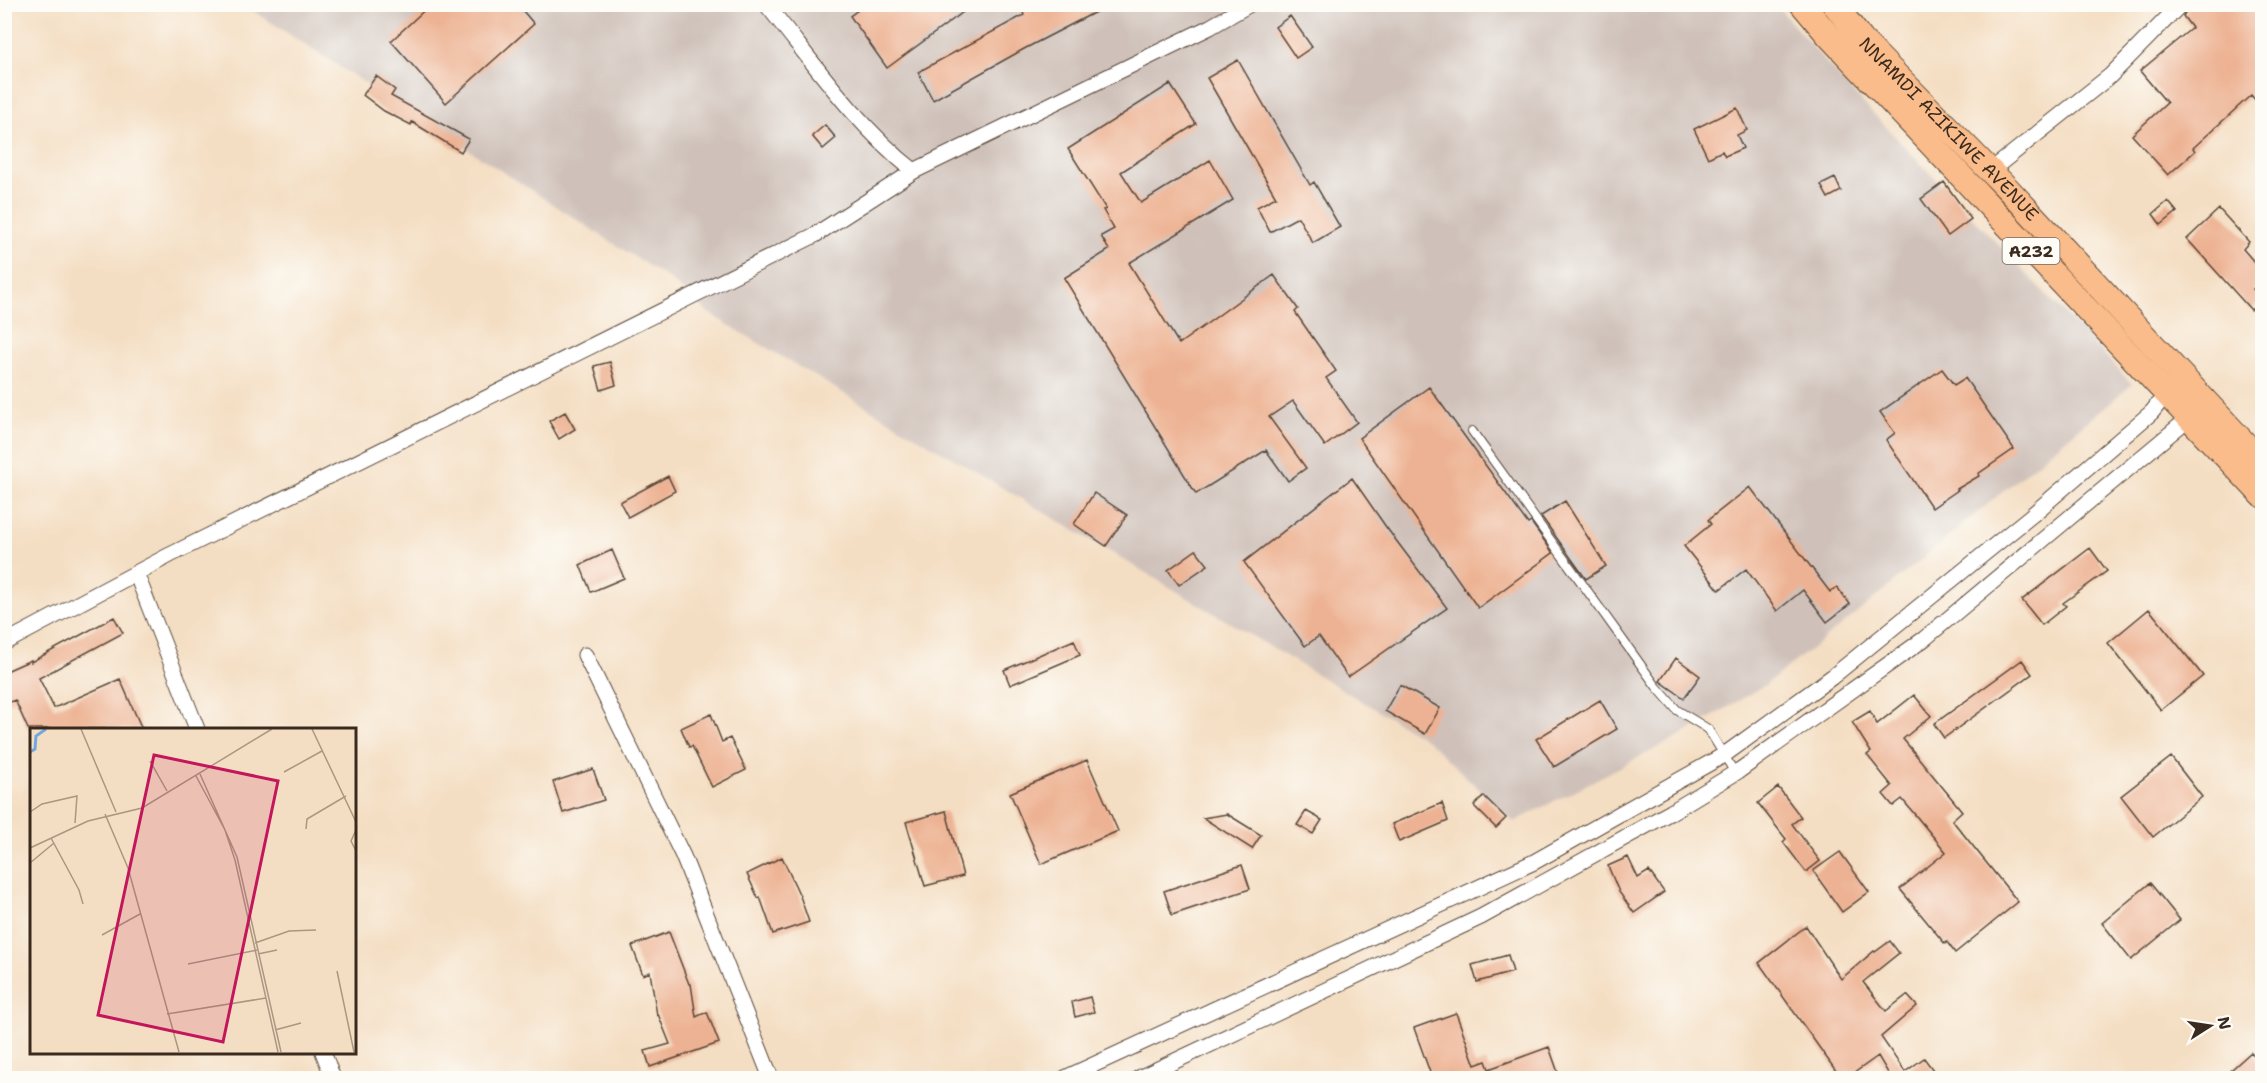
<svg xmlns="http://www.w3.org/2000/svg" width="2267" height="1083" viewBox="0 0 2267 1083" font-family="'Shantell Sans',sans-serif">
<rect width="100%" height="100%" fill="#fdfcf7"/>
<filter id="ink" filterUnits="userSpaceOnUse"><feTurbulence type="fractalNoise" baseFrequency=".0167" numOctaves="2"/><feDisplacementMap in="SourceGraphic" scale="12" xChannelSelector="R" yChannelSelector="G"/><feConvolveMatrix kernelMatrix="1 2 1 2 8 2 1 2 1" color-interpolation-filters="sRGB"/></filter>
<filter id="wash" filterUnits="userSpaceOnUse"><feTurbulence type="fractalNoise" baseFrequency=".008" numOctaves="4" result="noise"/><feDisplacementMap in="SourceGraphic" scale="24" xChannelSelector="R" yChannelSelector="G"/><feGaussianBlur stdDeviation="1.35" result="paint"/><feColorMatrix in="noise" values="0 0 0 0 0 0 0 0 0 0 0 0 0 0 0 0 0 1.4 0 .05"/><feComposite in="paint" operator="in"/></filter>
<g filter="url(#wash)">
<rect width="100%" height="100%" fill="#f4dec3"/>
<path fill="#cfc1ba" d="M244 5H1776L1844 83 2132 384 1852 617 1765 685 1680 736 1514 822 1427 740 710 314 672 281Z"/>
<g id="blocks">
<path fill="#edb293" d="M431 4H517L534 24 446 103 391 41Z
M866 4H974L887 68 850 16Z
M1019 4H1111L1024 49 933 100 918 72 1024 15Z
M2190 4H2262V108L2251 95 2193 148 2195 151 2168 175 2132 135 2167 103 2140 71 2192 28 2183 16Z
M1290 16 1312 47 1296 58 1275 27Z
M1238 60 1310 185 1314 182 1340 227 1313 243 1298 217 1270 232 1257 207 1276 197 1207 78Z
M376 76 395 90 391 96 469 139 461 152 412 122 411 125 384 111 363 95Z
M1170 84 1196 124 1121 172 1141 203 1210 160 1233 200 1129 263 1179 344 1274 275 1298 309 1295 312 1336 371 1326 378 1357 422 1325 446 1293 401 1269 417 1306 468 1288 481 1266 450 1196 494 1064 278 1109 250 1101 236 1114 229 1103 210 1106 209 1068 149Z
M1737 108 1747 130 1737 135 1743 148 1725 156 1722 151 1708 158 1694 129Z
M825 125 836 138 823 149 812 136Z
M1835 178 1841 191 1828 198 1821 185Z
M1944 182 1971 219 1948 236 1921 199Z
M2168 201 2177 212 2161 225 2153 214Z
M2219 209 2249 242 2243 249 2262 271V280L2253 289 2262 300 2251 310 2187 239Z
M610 362 616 385 601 390 594 366Z
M1942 369 1954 385 1965 378 2014 449 1978 474 1979 476 1957 489 1958 490 1932 508 1886 440 1895 433 1880 412Z
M1429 387 1528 524 1531 522 1553 553 1478 608 1359 438Z
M565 412 575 429 559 439 549 421Z
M668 476 675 491 628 517 620 502Z
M1352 478 1386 527 1447 608 1348 677 1319 636 1305 646 1244 562Z
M1750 487 1830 592 1837 587 1850 604 1827 622 1803 590 1777 611 1746 569 1719 590 1684 546 1711 524 1708 520Z
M1094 493 1127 515 1106 546 1074 524Z
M1565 501 1606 566 1586 579 1541 516Z
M2090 548 2107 571 2063 603 2066 606 2042 625 2022 600Z
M612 550 624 578 591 592 580 565Z
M1196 550 1208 565 1179 585 1168 570Z
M2149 609 2203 676 2161 710 2108 643Z
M114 617 123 633 39 678 54 708 120 679 142 729H28L15 700 8 703 4 694V672L31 660V662Z
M1074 640 1080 655 1010 685 1004 670Z
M1676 658 1700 676 1684 698 1660 681Z
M2022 660 2032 674 1944 738 1934 724Z
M1400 685 1440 708 1425 734 1385 711Z
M1914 695 1931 716 1903 739 1962 811 1952 820 2018 902 1955 953 1947 942 1945 944 1900 889 1946 852 1902 799 1893 806 1883 794 1892 786 1867 755 1871 752 1852 722 1870 711 1877 724Z
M1600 700 1617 729 1554 767 1536 739Z
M711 714 722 742 730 738 746 770 712 787 692 746 689 747 681 728Z
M2171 757 2202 797 2153 837 2121 796Z
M1087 760 1118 831 1041 864 1010 793Z
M593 769 604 800 563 813 553 782Z
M1778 787 1801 817 1792 824 1820 861 1806 872 1783 842 1786 839 1758 803Z
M1484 796 1506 818 1496 828 1474 806Z
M1442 803 1448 821 1399 842 1392 824Z
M946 811 963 876 925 886 906 822Z
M1306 811 1322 820 1313 834 1297 825Z
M1227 814 1261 835 1252 849 1203 818Z
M1840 852 1869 892 1842 912 1813 871Z
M782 857 800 896 809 922 773 934 760 897 758 898 747 874Z
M1628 857 1638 878 1649 871 1664 892 1634 913 1619 892 1608 866Z
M1242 865 1250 889 1172 915 1164 891Z
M2150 883 2180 920 2131 960 2102 923Z
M1806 926 1841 979 1874 951 1875 952 1890 941 1899 953 1863 982 1886 1011 1907 995 1917 1006 1881 1037 1905 1072 1924 1058 1939 1078H1891L1878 1056 1847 1078H1841L1759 963Z
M669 932 689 984H691L696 1017 707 1012 719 1043 650 1067 645 1051 670 1044 658 1014 657 1015 650 972 643 975 632 946Z
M1508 955 1513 972 1477 982 1472 965Z
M1090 997 1094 1012 1075 1017 1072 1002Z
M1456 1013 1475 1065 1486 1061 1489 1069 1549 1047 1560 1078H1432L1414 1028Z
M2251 1052 2262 1065V1078H2222Z"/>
</g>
</g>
<g filter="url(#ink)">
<use href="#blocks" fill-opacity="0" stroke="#574537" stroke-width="1.5"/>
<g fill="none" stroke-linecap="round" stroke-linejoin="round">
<g stroke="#574537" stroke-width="10">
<path id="service" d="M1472 431 1656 686 1677 710 1708 729 1735 773"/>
</g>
<g stroke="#574537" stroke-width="17">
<path id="minor" d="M766 4C813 62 856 125 914 171
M1989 172 2110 76 2181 4
M136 573 197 729
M4 643 170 555 815 235 914 171 1210 27 1250 4
M585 655 683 856 771 1078
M323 1052 333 1078
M1065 1078 1534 862 1724 755 1832 677 2032 515 2152 412 2166 394
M1139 1078 1481 917 1671 812 1740 770 1924 639 2189 418"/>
</g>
<g stroke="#574537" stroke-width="26">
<g id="primary">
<path d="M1802 4 1829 36 2262 495"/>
<path id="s1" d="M1834 4 1862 40 2009 190 2262 462"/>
</g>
</g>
<use href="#service" stroke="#fff" stroke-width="8"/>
<use href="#minor" stroke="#fff" stroke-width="15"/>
<use href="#primary" stroke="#f9bc8a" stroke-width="24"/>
</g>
</g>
<g text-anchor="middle" stroke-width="5" stroke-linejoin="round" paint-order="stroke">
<rect fill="#fdfcf7" stroke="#75695f" stroke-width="1.5" x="2002.5" y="238" width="57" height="26" rx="4.5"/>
<g font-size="16" font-weight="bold" fill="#3b2a1e">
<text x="2031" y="257">A232</text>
</g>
<g font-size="18" fill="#3b2a1e" stroke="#fdfcf7">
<text dy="6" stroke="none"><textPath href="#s1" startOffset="170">NNAMDI AZIKIWE AVENUE</textPath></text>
</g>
</g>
<g transform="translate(30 728)">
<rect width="326" height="326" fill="#f4dec3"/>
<path fill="none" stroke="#71a8df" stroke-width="3" d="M0 24 5 21 6 8 16 1"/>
<path fill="none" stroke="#aa9681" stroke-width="1.5" d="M51 1 86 84M282 1 326 94M120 33 137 63M254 44 292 23M170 46 207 129 251 324M166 48 195 102 205 132 248 324M0 84 12 76 47 68 45 95M75 86 98 140 149 324M276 101 277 91 316 68M326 102 321 113 326 123M21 110 49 162 53 176M0 120 58 93 112 80 242 1M0 135 24 115M72 207 110 186M225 215 259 203 286 202M228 226 247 222M158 236 227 222M307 243 324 324M137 286 236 270M245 302 271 295"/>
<path fill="#c2185b" fill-opacity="0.15" stroke="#c2185b" stroke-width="3" d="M124 27 248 53 193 314 68 287Z"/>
<rect width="326" height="326" fill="none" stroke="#3b2a1e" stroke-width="3"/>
</g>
<rect width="2267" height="1083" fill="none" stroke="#fdfcf7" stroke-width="24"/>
<g transform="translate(2210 1026) rotate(78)" stroke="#fdfcf7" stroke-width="4.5" paint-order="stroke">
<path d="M0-4.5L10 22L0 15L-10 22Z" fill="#3b2a1e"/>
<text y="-9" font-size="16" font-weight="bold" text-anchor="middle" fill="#3b2a1e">N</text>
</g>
</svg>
